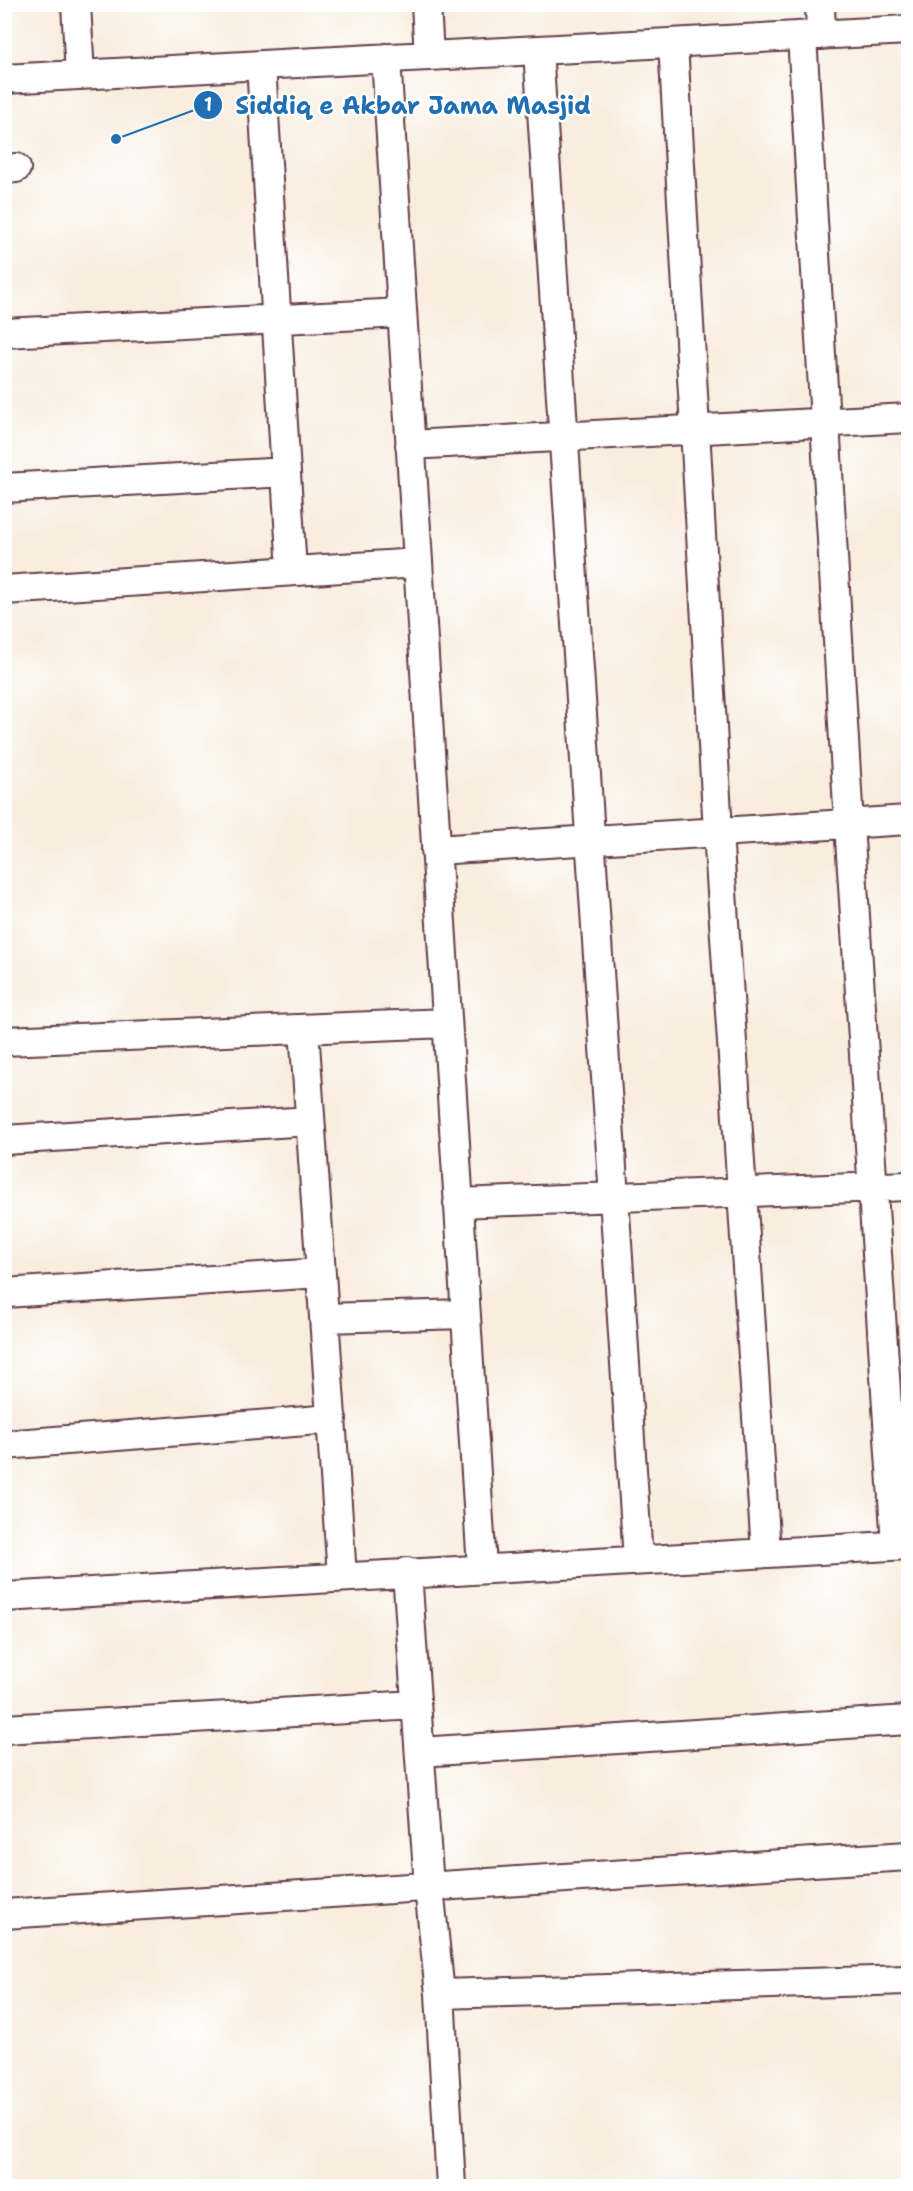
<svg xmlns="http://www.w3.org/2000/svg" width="913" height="2191" viewBox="0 0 913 2191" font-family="'Shantell Sans',sans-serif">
<rect width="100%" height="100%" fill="#fff"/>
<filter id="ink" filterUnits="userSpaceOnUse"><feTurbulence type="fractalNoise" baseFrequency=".0167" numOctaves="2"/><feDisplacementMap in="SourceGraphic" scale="12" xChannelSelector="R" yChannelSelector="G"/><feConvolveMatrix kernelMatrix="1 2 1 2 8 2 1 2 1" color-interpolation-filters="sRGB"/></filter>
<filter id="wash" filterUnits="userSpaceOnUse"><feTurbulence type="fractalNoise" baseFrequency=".008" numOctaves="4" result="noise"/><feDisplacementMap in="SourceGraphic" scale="24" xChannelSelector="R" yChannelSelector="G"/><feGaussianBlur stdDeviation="1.35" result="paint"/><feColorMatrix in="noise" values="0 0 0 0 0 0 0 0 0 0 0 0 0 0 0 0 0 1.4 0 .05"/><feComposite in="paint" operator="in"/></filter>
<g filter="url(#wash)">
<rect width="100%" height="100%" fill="#f8edde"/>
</g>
<g filter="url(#ink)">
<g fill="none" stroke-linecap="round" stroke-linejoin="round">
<g stroke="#643e46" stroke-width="32">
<path id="street" d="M76 4 80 75
M426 4 429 56
M820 4 821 35
M802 36 849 824 896 1545
M673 43 718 832 766 1552
M538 50 638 1560
M386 58 482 1568
M261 65 292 571
M4 79 908 30
M4 169 16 168
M4 333 402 313
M410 445 908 418
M4 488 286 472
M4 590 418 563
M436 850 908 820
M304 1029 342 1576
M4 1041 447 1023
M4 1140 310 1121
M458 1203 908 1186
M4 1293 321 1273
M324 1318 466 1314
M4 1445 332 1419
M407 1572 429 1887 440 1994 451 2186
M4 1597 908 1545
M4 1729 416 1705
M420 1752 908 1720
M4 1914 908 1856
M440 1994 908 1980"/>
</g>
<use href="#street" stroke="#fff" stroke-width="28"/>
</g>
</g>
<path fill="none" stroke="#1f6fb2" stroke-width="2" d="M116 139L208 105"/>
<g fill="#1f6fb2" stroke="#fff" stroke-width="2">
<circle cx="116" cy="139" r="6"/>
<circle cx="208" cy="105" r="15"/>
</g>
<g font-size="18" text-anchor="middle" font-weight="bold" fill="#fff">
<text x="208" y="111">1</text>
</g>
<g font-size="24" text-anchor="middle" font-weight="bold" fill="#1f6fb2" stroke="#fff" stroke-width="5" stroke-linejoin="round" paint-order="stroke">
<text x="413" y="114">Siddiq e Akbar Jama Masjid</text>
</g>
<rect width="913" height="2191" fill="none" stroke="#fff" stroke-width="24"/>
</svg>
